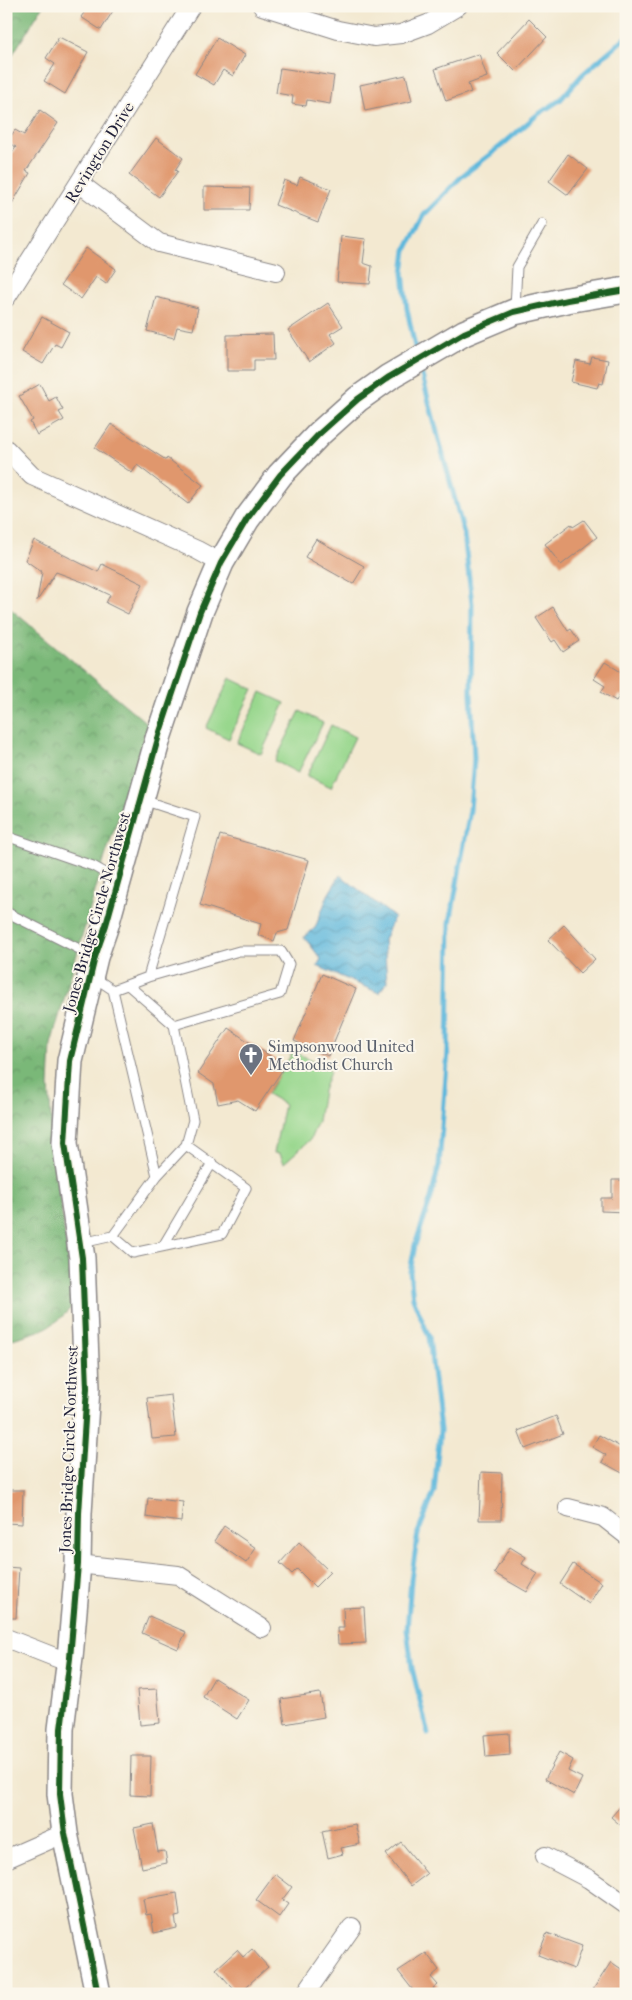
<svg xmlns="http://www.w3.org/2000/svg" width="632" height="2000" viewBox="0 0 632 2000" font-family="'IM FELL French Canon',serif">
<defs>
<pattern id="forest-crowns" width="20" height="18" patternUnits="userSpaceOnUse" patternTransform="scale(1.25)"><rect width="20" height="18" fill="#7ab878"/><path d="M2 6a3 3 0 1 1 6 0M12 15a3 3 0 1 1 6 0" fill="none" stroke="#649564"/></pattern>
<pattern id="water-waves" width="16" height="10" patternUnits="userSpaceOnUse" patternTransform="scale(1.25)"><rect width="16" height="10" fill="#5eb8dc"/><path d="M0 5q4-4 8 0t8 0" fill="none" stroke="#4d95b4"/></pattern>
</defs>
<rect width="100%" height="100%" fill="#fbf7ec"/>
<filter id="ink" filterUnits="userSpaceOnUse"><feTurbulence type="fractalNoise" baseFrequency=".02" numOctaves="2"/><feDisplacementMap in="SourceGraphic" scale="10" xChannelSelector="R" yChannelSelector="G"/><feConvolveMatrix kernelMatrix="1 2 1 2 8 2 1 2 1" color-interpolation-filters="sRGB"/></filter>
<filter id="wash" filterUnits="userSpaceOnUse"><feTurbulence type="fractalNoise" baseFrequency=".0096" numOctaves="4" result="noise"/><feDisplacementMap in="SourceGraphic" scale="20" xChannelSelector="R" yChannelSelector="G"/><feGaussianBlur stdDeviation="1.12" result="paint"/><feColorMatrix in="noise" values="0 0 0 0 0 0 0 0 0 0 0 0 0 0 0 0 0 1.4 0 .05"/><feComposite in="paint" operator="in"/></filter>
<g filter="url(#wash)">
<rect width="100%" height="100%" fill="#f3e9d1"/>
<path fill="url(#forest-crowns)" stroke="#4e6d5a" d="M6 6H43L6 65Z
M6 605 149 725 105 857 51 1044 49 1086 53 1147 74 1304C52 1331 38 1331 6 1341Z"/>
<path fill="#98d78d" stroke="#5d7c64" d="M230 678 253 689 229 739 206 728Z
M261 692 285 703 261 754 237 743Z
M300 711 323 723 298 773 275 761Z
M331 725 355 737 331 787 307 776Z
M293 1052 325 1065 330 1072 323 1091 318 1121 310 1140 284 1163 280 1154 274 1153 284 1104 267 1094Z"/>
<path fill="url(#water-waves)" stroke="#406d8c" d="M340 875 394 917 384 940 387 982 379 993 317 966 321 959 304 937 315 928 328 895Z"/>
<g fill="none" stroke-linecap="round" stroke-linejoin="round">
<path stroke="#5eb8dc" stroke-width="5" d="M416 352 407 309 403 273 406 250 424 215 462 176 501 146 537 115 560 100 582 75 626 37
M420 368 464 534 472 604 471 693 474 759 470 810 450 923 448 1051 439 1165 431 1198 415 1245 410 1272 413 1298 429 1337 440 1430 434 1492 418 1533 411 1580 407 1630 412 1668 428 1734"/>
</g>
<g id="blocks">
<path fill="#e0976d" d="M89 6H116L101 30 81 17Z
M529 19 547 37 515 71 497 53Z
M59 37 88 52 65 94 44 81 55 64 46 58Z
M217 38 245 55 233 76 223 70 214 85 195 74Z
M479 54 487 77 468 84 471 92 446 101 435 69Z
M280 68 334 76 330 104 307 100 306 106 292 104 293 96 276 93Z
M406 75 412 101 365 111 360 85Z
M40 110 58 123 26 171 30 173 6 214V163L16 147 7 142 15 130 24 135Z
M156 138 183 158 175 170 178 171 159 197 129 175Z
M568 154 588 169 568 195 549 181Z
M300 177 331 189 318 222 275 205 284 180 297 185Z
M204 187 250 188 249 210H204Z
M341 236 366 239 363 263 372 266 370 284 337 282Z
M86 248 116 269 106 284 96 277 81 299 61 285Z
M156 297 198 308 193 330 177 327 174 338 147 331Z
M328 303 343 326 330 334 336 343 309 362 288 330Z
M42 317 69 332 61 347 55 344 43 364 22 352Z
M273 334 274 360H254V371H227V335Z
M592 357 608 360 603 384 599 383 597 388 571 382 576 361 590 364Z
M40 384 49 401 56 397 63 410 59 412 64 420 37 435 30 422 33 420 19 396Z
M111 424 166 460 167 458 203 485 188 504 137 465 132 473 95 448Z
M584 520 597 537 561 565 545 544 571 524 573 527Z
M316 539 364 566 353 584 305 557Z
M34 540 98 572 102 564 143 584 128 614 106 603 110 595 83 582 56 572 37 601 42 572 25 560Z
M553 607 568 631 571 629 579 641 563 652 555 640 552 642 536 618Z
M605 662 626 675V699L620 695 616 701 601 692 605 686 594 679Z
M220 835 309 860 288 930 277 933 274 941 258 935 261 924 200 905Z
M564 925 595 959 580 973 548 940Z
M322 974 356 989 328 1056 294 1041Z
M228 1028 285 1066 255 1111 238 1100 218 1104 214 1084 198 1073Z
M612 1180H626V1212L601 1211V1198H612Z
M171 1395 176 1437 152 1439 147 1398Z
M556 1416 563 1434 525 1449 518 1431Z
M599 1435 626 1450V1475L602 1462 606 1455 592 1447Z
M481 1472 502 1473 501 1520H479Z
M6 1490H23L22 1524 6 1523Z
M148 1498 183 1502 181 1522 146 1517Z
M224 1526 256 1548 246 1563 214 1541Z
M299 1542 330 1572 315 1587 297 1569 292 1574 280 1563Z
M510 1547 526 1557 522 1564 538 1574 527 1592 494 1573Z
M573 1564 602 1583 589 1604 560 1584Z
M6 1567 19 1568 16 1618H6Z
M364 1607 366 1643 338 1644 337 1628H344L343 1608Z
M149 1616 186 1632 178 1649 142 1633Z
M214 1678 249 1700 237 1719 203 1697Z
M157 1689 160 1723 140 1725 137 1690Z
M320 1693 324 1717 285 1724 281 1699Z
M509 1733 510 1755 486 1757 484 1735Z
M559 1752 573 1760 568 1771 582 1778 574 1795 545 1779Z
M131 1756H151L150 1796 130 1795Z
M626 1800V1830L611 1817Z
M153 1824 158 1852 165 1851 167 1863 142 1868 134 1828Z
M355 1824 360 1844 341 1848 343 1854 328 1858 322 1831Z
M401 1842 427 1874 411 1886 386 1854Z
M275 1874 292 1887 282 1900 288 1904 279 1917 256 1900Z
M177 1893 180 1916 175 1917 177 1928 154 1933 151 1914 146 1915 143 1899Z
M547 1933 582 1946 574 1969 538 1955Z
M252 1949 268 1967 238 1994 216 1969 237 1950 243 1957Z
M426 1953 439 1970 431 1977 438 1985 427 1994H416L398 1971Z
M611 1962 626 1972V1994H590Z"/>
</g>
</g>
<g filter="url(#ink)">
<use href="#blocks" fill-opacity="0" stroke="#8a8686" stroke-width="1"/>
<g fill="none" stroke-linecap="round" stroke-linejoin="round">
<g stroke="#8a8686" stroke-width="11">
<path id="lane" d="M515 309 517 267 542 224
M6 836 93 866 116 879
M6 912 93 956
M148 977 239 951H281L289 964 280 994 174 1025
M128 985 174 1025 193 1120 186 1145
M113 990 148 977 195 817 143 800
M113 1236 133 1253 222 1234 246 1188 186 1145 157 1176
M82 1243 113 1236 157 1176 113 990 92 976
M163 1246 212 1163"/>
</g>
<g stroke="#8a8686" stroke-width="20">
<path id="street" d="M262 6 338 30 374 37 401 34 428 24 458 6
M79 183 159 243 276 272
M6 298 191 6
M6 449 32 476 197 550 221 563
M568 1508 603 1517 626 1535
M78 1564 178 1575 262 1628
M6 1638 57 1658H70
M545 1856 589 1879 626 1905
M6 1859 65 1833
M305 1994 352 1927"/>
</g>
<g stroke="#8a8686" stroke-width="28">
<path id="secondary" d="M98 1994 65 1833 60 1794 61 1729 70 1658 78 1564 79 1513 87 1388 82 1258 65 1143 70 1061 95 957 106 925 159 735 200 612 221 563 247 519 280 475 319 434 358 399 389 377 464 333 514 312 567 300 626 290"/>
</g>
<use href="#lane" stroke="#fff" stroke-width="9"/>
<use href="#street" stroke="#fff" stroke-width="18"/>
<use href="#secondary" stroke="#fff" stroke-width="25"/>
<g stroke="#fbf7ec" stroke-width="9">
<path id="cycleway" d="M98 1994 65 1833 60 1794 61 1729 70 1658 78 1564 79 1513 87 1388 82 1258 65 1143 70 1061 95 957 106 925 159 735 200 612 221 563 247 519 280 475 319 434 358 399 389 377 464 333 514 312 567 300 626 290"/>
</g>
<use href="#cycleway" stroke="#1b5e20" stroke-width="6"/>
</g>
</g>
<defs>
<g id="church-pin" transform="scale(1.25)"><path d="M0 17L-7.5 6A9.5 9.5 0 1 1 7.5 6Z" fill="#6b7280" stroke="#fbf7ec"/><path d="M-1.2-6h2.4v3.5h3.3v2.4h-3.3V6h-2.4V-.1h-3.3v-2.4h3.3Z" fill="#fff"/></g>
</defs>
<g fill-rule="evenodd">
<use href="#church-pin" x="251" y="1055"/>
</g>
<g text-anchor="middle" stroke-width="4" stroke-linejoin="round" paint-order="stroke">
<g font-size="16" fill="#22223b" stroke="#fbf7ec">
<text transform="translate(99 152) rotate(-58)" y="6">Revington Drive</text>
<text transform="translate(96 912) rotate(-74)" y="6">Jones Bridge Circle Northwest</text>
<text transform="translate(68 1449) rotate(-88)" y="6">Jones Bridge Circle Northwest</text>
</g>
<g font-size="16" fill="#5b616d" stroke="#fbf7ec" text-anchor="start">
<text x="268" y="1052">Simpsonwood United<tspan x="268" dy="18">Methodist Church</tspan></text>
</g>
</g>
<rect width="632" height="2000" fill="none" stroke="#fbf7ec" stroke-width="25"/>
</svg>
